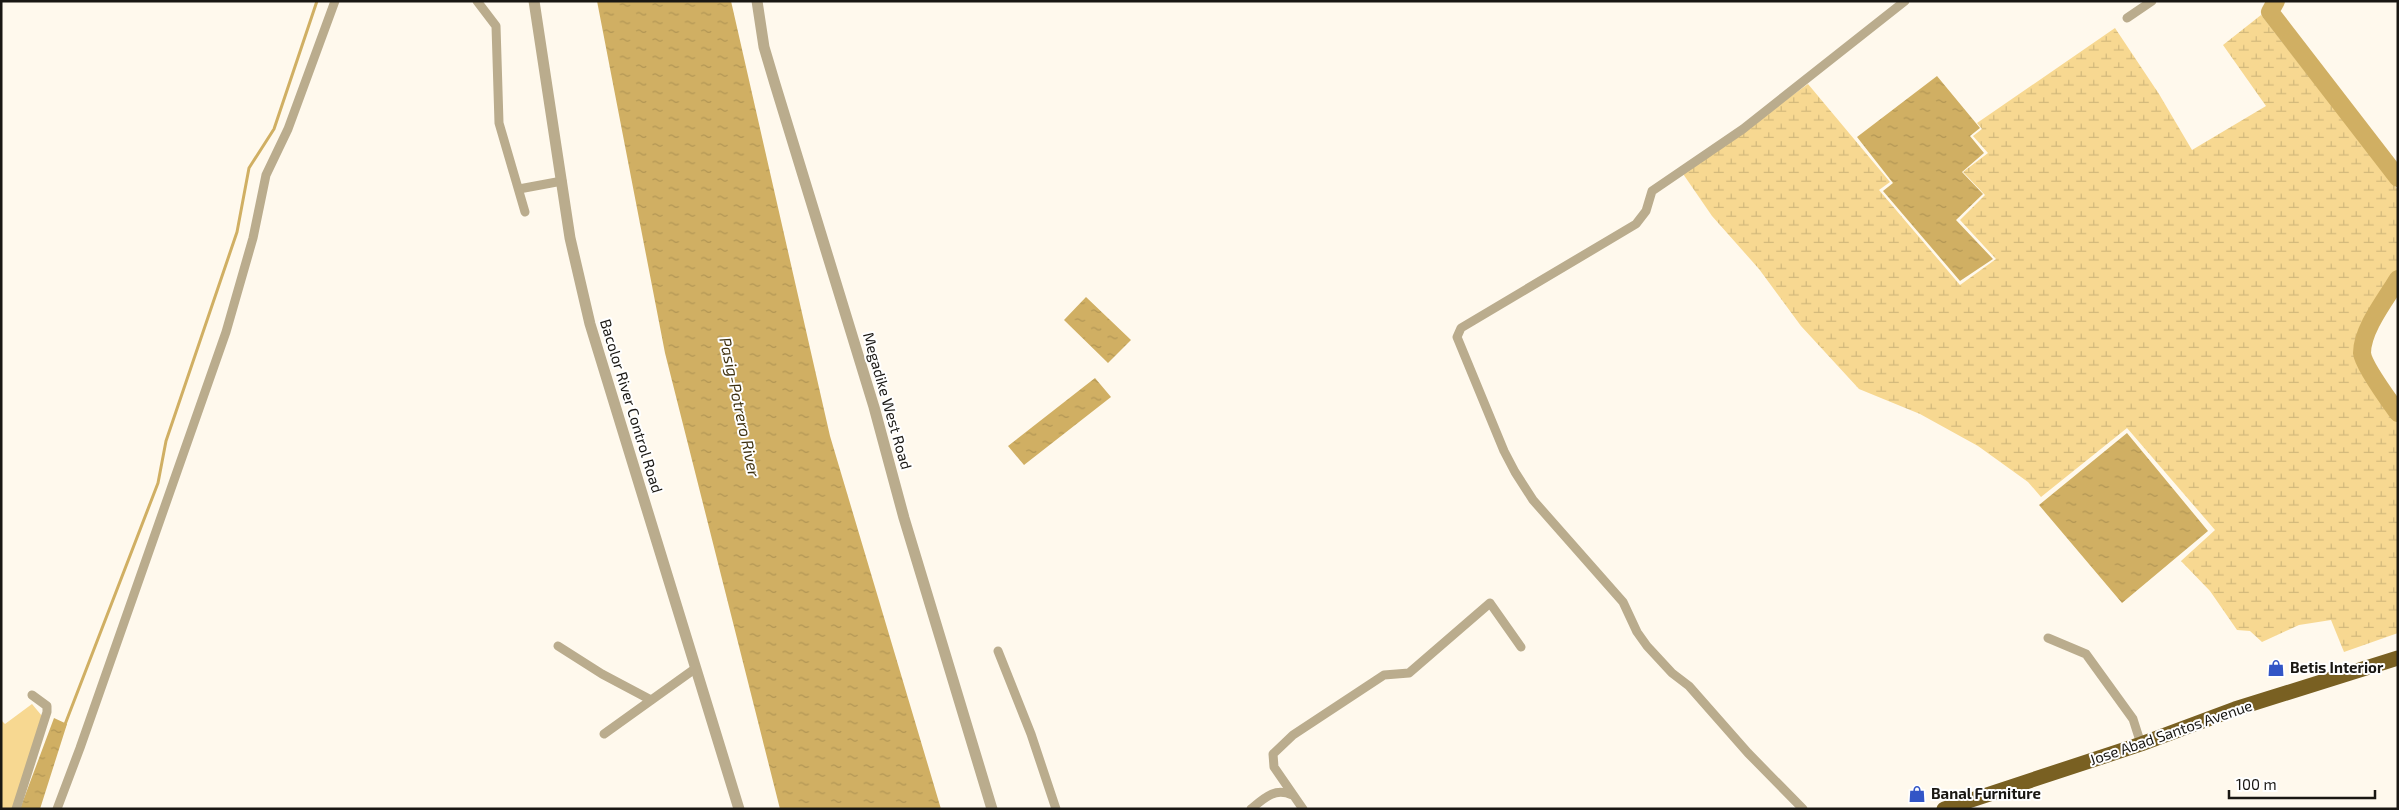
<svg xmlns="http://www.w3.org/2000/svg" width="2399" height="810" viewBox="0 0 2399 810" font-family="'Exo 2',sans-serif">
<defs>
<pattern id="wetland-marsh" width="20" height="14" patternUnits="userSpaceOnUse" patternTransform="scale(1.25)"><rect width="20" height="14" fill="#f7d891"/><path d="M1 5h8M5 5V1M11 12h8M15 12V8" fill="none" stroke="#d3b97c"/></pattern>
<pattern id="water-ripples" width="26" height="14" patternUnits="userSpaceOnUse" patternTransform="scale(1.25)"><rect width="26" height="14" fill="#d0af63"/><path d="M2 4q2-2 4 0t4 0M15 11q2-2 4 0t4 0" fill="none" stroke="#b29655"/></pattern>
</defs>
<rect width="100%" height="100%" fill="#fff9ed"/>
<path fill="#f7d891" d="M32 704 42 716 13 809H1V720L5 724Z"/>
<path fill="url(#wetland-marsh)" d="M2261 15 2398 190V274L2367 325 2360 354 2368 372 2398 417V633L2344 652 2331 620 2299 625 2262 642 2250 631 2237 630 2210 591 2181 561 2215 530 2127 428 2041 497 2028 482 1978 446 1920 414 1859 389 1801 326 1759 269 1712 216 1679 168 1744 130 1808 84 1890 182 1879 190 1960 285 1996 259 1960 220 1985 195 1963 172 1988 153 1973 136 1982 129 1977 123 2115 28 2159 94 2192 150 2266 106 2223 45Z"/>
<path fill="url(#water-ripples)" d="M597 1H731L830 436 941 809H780L665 353Z
M1937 76 1980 128 1970 136 1984 153 1962 172 1983 194 1956 220 1993 259 1960 281 1883 191 1893 183 1857 137Z
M1086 297 1131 340 1108 363 1064 320Z
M1095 378 1111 397 1024 465 1008 446Z
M2127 433 2208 531 2122 603 2039 505Z
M54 718 67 724 40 809H20Z"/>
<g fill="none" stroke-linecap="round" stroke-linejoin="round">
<path stroke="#d0af63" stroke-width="3" d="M64 727 158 483 166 441 237 232 249 168 274 129 317 1"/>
<path stroke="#d0af63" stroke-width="18" d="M2276 1 2270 12 2398 178
M2398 279C2386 299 2362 329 2362 353 2363 365 2390 402 2398 413"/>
<path stroke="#baac8d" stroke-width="9" d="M477 1 496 26 499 123 525 212
M2127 18 2152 1
M519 189 562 181
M2048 638 2086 654 2133 719 2141 744
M558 646 602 674 651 700
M998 651 1031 734 1056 809
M604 734 696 668
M16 809 47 712V706L32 695
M57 809 80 748 226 332 253 238 266 175 288 129 335 1
M1251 809C1264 798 1275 787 1292 795
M1303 809 1274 767 1273 754 1293 735 1384 675 1409 673 1490 603 1521 647
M1803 809 1748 753 1689 686 1672 673 1647 646 1637 632 1623 602 1533 500 1515 472 1504 451 1457 337 1461 328 1636 224 1646 211 1652 191 1743 129 1905 1"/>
<path stroke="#baac8d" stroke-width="11" d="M534 1 570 238 590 324 739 809
M757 1 764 47 775 84 874 407 904 518 992 809"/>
<path stroke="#796022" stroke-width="15" d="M1944 809 2141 744 2235 709 2398 658"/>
</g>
<defs>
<g id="shop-bare" transform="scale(1.35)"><path d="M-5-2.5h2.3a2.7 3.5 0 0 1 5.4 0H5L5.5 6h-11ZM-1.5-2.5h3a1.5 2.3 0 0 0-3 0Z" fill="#3255c6" stroke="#fff" stroke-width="2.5" paint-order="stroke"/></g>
</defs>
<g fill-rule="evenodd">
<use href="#shop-bare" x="2276" y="668"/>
<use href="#shop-bare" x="1917" y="794"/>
</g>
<g text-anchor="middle" stroke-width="4" stroke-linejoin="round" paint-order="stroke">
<g font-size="15" fill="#191713" stroke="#fff">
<text transform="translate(887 401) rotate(74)" y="5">Megadike West Road</text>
<text transform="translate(631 406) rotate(73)" y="5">Bacolor River Control Road</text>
<text transform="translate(2171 733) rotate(-19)" y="5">Jose Abad Santos Avenue</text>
</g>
<g font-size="15" font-weight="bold" fill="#191713" stroke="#fff" text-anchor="start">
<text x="2290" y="673">Betis Interior</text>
<text x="1931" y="799">Banal Furniture</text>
</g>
<g font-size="16" font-style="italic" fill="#3e300e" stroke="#fff">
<text transform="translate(740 407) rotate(78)" y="6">Pasig-Potrero River</text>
</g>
</g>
<rect width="2399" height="810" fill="none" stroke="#191713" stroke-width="5"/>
<path d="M2229 790v8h146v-8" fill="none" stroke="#191713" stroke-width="2.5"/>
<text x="2236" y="790" font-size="15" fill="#191713" stroke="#ffffff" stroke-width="4" paint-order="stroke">100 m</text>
</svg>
